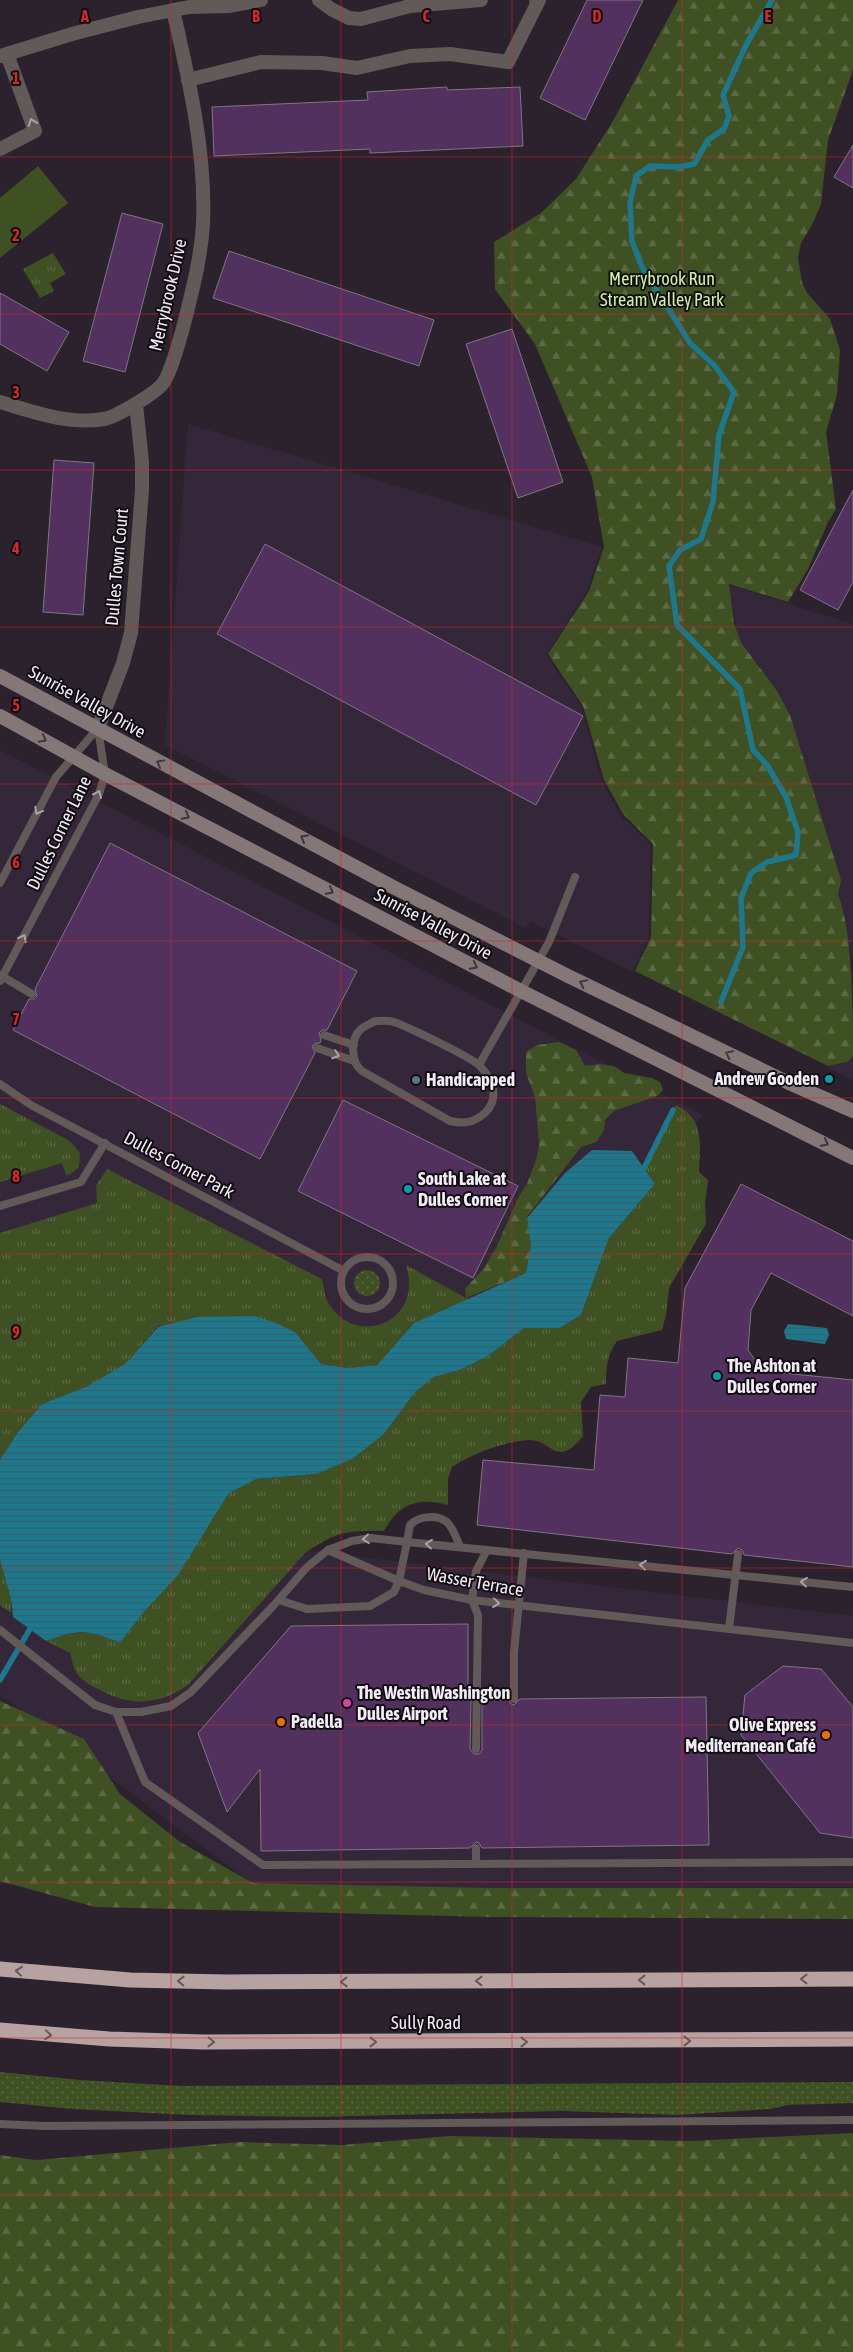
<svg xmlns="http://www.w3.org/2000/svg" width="853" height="2352" viewBox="0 0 853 2352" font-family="'Asap Condensed',sans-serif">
<defs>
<pattern id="grass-dots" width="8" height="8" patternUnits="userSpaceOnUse" patternTransform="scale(1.25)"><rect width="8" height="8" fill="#3f5023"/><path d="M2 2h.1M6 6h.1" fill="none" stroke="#5b6944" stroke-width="1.8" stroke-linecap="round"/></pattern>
<pattern id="forest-firs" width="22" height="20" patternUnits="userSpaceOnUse" patternTransform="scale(1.25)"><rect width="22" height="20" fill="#3f5023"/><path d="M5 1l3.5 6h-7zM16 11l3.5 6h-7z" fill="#5b6944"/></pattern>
<pattern id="park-tufts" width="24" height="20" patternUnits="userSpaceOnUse" patternTransform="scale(1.25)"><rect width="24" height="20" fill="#3f5023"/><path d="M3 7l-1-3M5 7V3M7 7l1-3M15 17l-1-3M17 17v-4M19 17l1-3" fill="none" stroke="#5b6944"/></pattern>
<pattern id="water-rules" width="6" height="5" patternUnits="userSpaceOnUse" patternTransform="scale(1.25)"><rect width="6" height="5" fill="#1e788d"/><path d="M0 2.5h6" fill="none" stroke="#34606b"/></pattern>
</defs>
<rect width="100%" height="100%" fill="#2b222e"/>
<path fill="#342739" d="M188 424 602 547 587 591 546 655 581 706 602 781 620 815 651 844 649 937 633 972 530 921 526 928 165 745Z
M726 584 853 624V963L836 896 740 644Z
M0 750 703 1115 556 1290 93 1525 853 1616V1887L262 1891 0 1695Z
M853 1054V1080L825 1066 845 1063Z"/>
<path fill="url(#grass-dots)" d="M354 1283a13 13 0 1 1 26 0a13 13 0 1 1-26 0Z
M0 2072 80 2080 181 2086 853 2082V2103L788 2105 771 2109 677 2115 562 2111 313 2117 189 2115 73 2109 0 2102Z"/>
<path fill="url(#forest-firs)" d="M678 0H853V70L828 140 821 204 812 225 801 243 798 258 802 282 807 293 830 319 840 350 837 395 826 432 836 509 828 522 808 569 788 602 729 584 734 624 742 644 777 691 790 715 841 880 838 895C853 931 853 1013 853 1056L847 1062 828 1066 635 971 651 937 653 844 623 814 604 780 583 706 548 654 589 591 604 547 592 477 535 344 495 289 494 242 541 213 576 179 613 121Z
M559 1042 576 1050 585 1066 599 1064 614 1066 624 1073 652 1078 660 1082 663 1090 657 1096 614 1111 605 1120 604 1130 596 1142 581 1147 527 1217 531 1246 527 1273 466 1298 465 1289 484 1268 496 1248 519 1196 527 1184 536 1160 539 1145 535 1097 526 1073V1052L537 1045Z
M0 1701 84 1739 120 1794 180 1842 253 1883 490 1888H853V1919L489 1917 95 1907 0 1881Z
M853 2133V2352H0V2155L36 2160 240 2142 342 2145 450 2136 690 2141Z"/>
<path fill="url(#park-tufts)" d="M53 253 66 274 50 283 54 291 40 298 23 269Z
M0 1104 70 1141 80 1153 79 1167 71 1174 66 1175 62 1163 0 1182Z
M676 1105C705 1119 700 1144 699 1172L708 1180 705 1204 706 1224 669 1288 666 1315 662 1330 617 1341C607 1355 606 1367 606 1384L591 1387 581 1402 583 1436C556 1470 552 1439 529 1440 502 1442 475 1453 452 1467L448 1479V1505C418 1497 399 1503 384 1531 347 1530 336 1532 305 1553L187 1686C157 1705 131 1707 100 1690 93 1687 83 1681 78 1675 74 1670 72 1660 70 1653L46 1641C79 1630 87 1629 120 1643L203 1533 228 1494 256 1479 316 1474 384 1434 415 1392 434 1377 460 1370 488 1356 524 1328H560L581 1315 609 1238 655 1184 644 1168Z
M107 1169 322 1279C324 1285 324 1292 326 1298 348 1349 425 1327 406 1265L468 1299 414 1323 377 1365 348 1368 321 1364 295 1332 254 1316 158 1326 126 1363 88 1386 42 1404 18 1432 0 1460V1233L97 1203 96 1186Z
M0 1560 11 1599V1613L0 1605Z"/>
<path fill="#3f5023" d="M38 166 68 203 0 258V198Z"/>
<path fill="url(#water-rules)" d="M592 1150 632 1151 655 1184 609 1238 581 1315 560 1328H524L488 1356 460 1370 434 1377 415 1392 384 1434 352 1459 316 1474 256 1479 228 1494 178 1575 142 1614 120 1643C87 1629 79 1629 46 1641L13 1617 11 1599 0 1560V1460L18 1432 42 1404 88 1386 126 1363 158 1327 197 1317 254 1316 276 1323 295 1332 321 1364 348 1368 377 1365 414 1323 526 1273 531 1246 527 1218 565 1173Z
M788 1324 827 1328 829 1335 825 1344 786 1339 784 1331Z"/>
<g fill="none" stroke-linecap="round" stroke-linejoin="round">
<path stroke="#1e788d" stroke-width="5.5" d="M721 1002 743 947 741 898 751 873 767 862 796 855 798 832 786 797 767 765 753 750 740 689 677 625 669 566 680 550 701 539 713 502 719 435 734 392 715 366 690 343 642 267 632 241 630 203 636 176 650 166 679 167 694 164 708 140 724 129 729 116 723 95 746 45 772 0
M644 1168 673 1110
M0 1680 30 1629"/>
</g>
<path fill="#53315f" stroke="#807585" d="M587 0H643L585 120 540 98Z
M447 87V90L520 87 523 146 370 153V149L214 156 212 107 368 100 367 92Z
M853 145V188L834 177Z
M122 213 163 224 125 372 83 361Z
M229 251 434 320 419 366 213 298Z
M0 293 69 332 47 371 0 344Z
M512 329 563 482 518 498 466 344Z
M54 460 94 463 83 615 43 612Z
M853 490V582L838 610 800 590Z
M265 544 583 716 536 805 217 634Z
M110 843 357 971 327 1030H322L319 1033 321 1040 320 1043H316L312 1046 315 1053 260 1159 13 1030 29 999H34L37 996 35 989Z
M343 1100 518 1186 473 1278 298 1191Z
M741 1184 853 1241V1316L771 1273 751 1310 748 1350 763 1371 853 1380V1567L744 1555 742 1550 738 1548 732 1554 477 1525 483 1460 594 1470 600 1395 625 1397 628 1358 678 1363 685 1288Z
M468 1624V1701L471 1700 470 1749 474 1754H479L482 1750V1700L508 1699 511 1704 514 1705 520 1699 706 1697 709 1845 482 1848 479 1843 476 1842 470 1848 261 1851 260 1769 227 1812 198 1733 291 1626Z
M783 1666 821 1669 853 1707V1838L820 1833 741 1735 745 1695Z"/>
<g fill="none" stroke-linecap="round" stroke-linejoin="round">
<path stroke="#625959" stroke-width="8" d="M0 883 56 777 98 728
M0 975 32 994
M0 981 99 794 105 774 98 729
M375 1021C381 1021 388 1020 394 1022 408 1027 471 1057 480 1066 493 1080 500 1098 485 1113 473 1123 465 1124 450 1121L362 1071C351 1063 350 1040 360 1030 364 1026 370 1024 375 1021Z
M324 1035 354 1045
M317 1048 354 1061
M479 1065 549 942 575 877
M0 1084 31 1105 344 1271
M0 1206 81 1182 105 1143
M341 1283a26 26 0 1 1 52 0a26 26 0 1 1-52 0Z
M853 1587 407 1542 399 1581 424 1590 472 1600 853 1643
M279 1600 307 1609 370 1606 394 1592 399 1581 328 1550
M729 1629 738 1554
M0 1630 95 1705 116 1712H141L171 1706 191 1692 274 1605 307 1567 328 1550 352 1541 371 1538 407 1542 410 1525C419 1516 436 1514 447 1522 453 1528 457 1539 460 1547
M514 1699V1652L524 1553
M116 1712 145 1782 263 1865 853 1862
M476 1749 478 1615 472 1600 476 1571 487 1550
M476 1864V1848
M0 2124 45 2126 853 2120"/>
<path stroke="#625959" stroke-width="14" d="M319 0 331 9 349 18 361 19 410 6 481 0
M0 56 72 34 138 17 189 7 230 6 261 0
M188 80 261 62 322 63 357 68 410 56 450 54 508 62 539 0H536
M0 149 35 131 7 54
M0 402C33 412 69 425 104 419 116 417 158 392 164 382 172 369 180 339 184 324 192 292 201 258 203 224 206 152 189 80 173 10
M98 728 123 663 131 633 142 490V462L136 404"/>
<path stroke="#857677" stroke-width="14" d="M0 676 393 887 568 976 789 1083 853 1111
M0 716 105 774 521 991 853 1158"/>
<path stroke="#b7a1a1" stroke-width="15" d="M0 1969 130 1980 227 1982 853 1979
M0 2030 109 2039 203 2042 853 2039"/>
</g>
<defs><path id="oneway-chevron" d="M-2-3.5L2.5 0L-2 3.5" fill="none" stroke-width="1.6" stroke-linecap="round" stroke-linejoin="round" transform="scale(1.25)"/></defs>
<g stroke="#aaa2a6">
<use href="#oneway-chevron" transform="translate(32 122) rotate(-110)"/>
<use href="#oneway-chevron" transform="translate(98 794) rotate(-66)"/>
<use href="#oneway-chevron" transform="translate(38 811) rotate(118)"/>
<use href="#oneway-chevron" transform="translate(23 938) rotate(-62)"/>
<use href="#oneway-chevron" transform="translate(336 1055) rotate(20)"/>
<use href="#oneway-chevron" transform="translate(366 1539) rotate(174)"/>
<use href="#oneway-chevron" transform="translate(429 1544) rotate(-174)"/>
<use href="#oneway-chevron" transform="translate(643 1565) rotate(-174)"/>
<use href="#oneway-chevron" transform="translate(804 1582) rotate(-174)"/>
<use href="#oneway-chevron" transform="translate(496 1603) rotate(6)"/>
</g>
<g stroke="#3f373b">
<use href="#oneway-chevron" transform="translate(43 739) rotate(28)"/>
<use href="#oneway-chevron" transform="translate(160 763) rotate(-151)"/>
<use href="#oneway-chevron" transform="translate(186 816) rotate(28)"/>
<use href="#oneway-chevron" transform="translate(304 838) rotate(-151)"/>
<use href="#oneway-chevron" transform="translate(330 891) rotate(28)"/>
<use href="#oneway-chevron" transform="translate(474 966) rotate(28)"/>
<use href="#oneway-chevron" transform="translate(583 983) rotate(-154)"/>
<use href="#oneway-chevron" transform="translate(729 1054) rotate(-154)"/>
<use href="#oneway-chevron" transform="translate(825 1143) rotate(28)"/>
</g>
<g stroke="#64575a">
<use href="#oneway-chevron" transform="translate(19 1971) rotate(-174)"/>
<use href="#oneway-chevron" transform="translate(804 1979) rotate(180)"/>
<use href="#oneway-chevron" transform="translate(642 1980) rotate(180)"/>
<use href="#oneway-chevron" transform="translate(181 1981) rotate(-179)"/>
<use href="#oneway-chevron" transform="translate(479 1981) rotate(180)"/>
<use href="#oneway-chevron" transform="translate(344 1982) rotate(179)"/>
<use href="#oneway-chevron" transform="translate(48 2035) rotate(6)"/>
<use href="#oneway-chevron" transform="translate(687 2041)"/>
<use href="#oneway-chevron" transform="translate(211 2042) rotate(1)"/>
<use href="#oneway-chevron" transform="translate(373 2042)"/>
<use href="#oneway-chevron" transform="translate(524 2042)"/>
</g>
<path fill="none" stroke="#d62828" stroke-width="1" stroke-opacity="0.55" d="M171 0V2352M341 0V2352M512 0V2352M682 0V2352M0 157H853M0 314H853M0 470H853M0 627H853M0 784H853M0 941H853M0 1098H853M0 1254H853M0 1411H853M0 1568H853M0 1725H853M0 1882H853M0 2038H853M0 2195H853"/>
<g fill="#0f9aa8" stroke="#110d13" stroke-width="2">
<circle cx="829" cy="1079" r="5"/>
<circle cx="408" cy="1189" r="5"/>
<circle cx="717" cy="1376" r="5"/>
</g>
<circle fill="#5c6f8a" stroke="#110d13" stroke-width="2" cx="416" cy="1080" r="5"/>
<circle fill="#d1479c" stroke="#110d13" stroke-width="2" cx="347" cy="1703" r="5"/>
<g fill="#e8710a" stroke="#110d13" stroke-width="2">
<circle cx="281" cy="1722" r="5"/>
<circle cx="826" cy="1735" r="5"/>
</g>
<g text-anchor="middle" stroke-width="4" stroke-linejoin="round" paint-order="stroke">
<g font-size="18" fill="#d1f39d" stroke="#110d13">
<text x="662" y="285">Merrybrook Run<tspan x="662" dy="21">Stream Valley Park</tspan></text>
</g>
<g font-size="18" fill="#f2ecf4" stroke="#110d13">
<text transform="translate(168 295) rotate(-77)" y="6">Merrybrook Drive</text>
<text transform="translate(117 567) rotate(-85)" y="6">Dulles Town Court</text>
<text transform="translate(87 702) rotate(29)" y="6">Sunrise Valley Drive</text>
<text transform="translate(59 833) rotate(-64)" y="6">Dulles Corner Lane</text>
<text transform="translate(433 924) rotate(28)" y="6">Sunrise Valley Drive</text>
<text transform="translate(179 1165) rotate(28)" y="6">Dulles Corner Park</text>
<text transform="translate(475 1582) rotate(10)" y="6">Wasser Terrace</text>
<text x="426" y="2029">Sully Road</text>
</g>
<g font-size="18" font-weight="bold" fill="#f2ecf4" stroke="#110d13" text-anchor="start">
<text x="819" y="1085" text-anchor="end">Andrew Gooden</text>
<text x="426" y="1086">Handicapped</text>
<text x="418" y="1185">South Lake at<tspan x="418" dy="21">Dulles Corner</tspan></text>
<text x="727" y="1372">The Ashton at<tspan x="727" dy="21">Dulles Corner</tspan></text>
<text x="357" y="1699">The Westin Washington<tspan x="357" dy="21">Dulles Airport</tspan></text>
<text x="291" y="1728">Padella</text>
<text x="816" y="1731" text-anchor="end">Olive Express<tspan x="816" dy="21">Mediterranean Café</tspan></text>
</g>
</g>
<g font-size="16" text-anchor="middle" font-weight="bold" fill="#d62828" stroke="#110d13" stroke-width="4" stroke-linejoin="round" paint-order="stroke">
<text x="85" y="22">A</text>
<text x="256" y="22">B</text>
<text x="426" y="22">C</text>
<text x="597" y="22">D</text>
<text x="768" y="22">E</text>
<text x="16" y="84">1</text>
<text x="16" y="241">2</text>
<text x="16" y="398">3</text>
<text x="16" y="554">4</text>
<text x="16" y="711">5</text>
<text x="16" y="868">6</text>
<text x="16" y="1025">7</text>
<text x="16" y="1182">8</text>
<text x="16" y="1338">9</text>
</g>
</svg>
